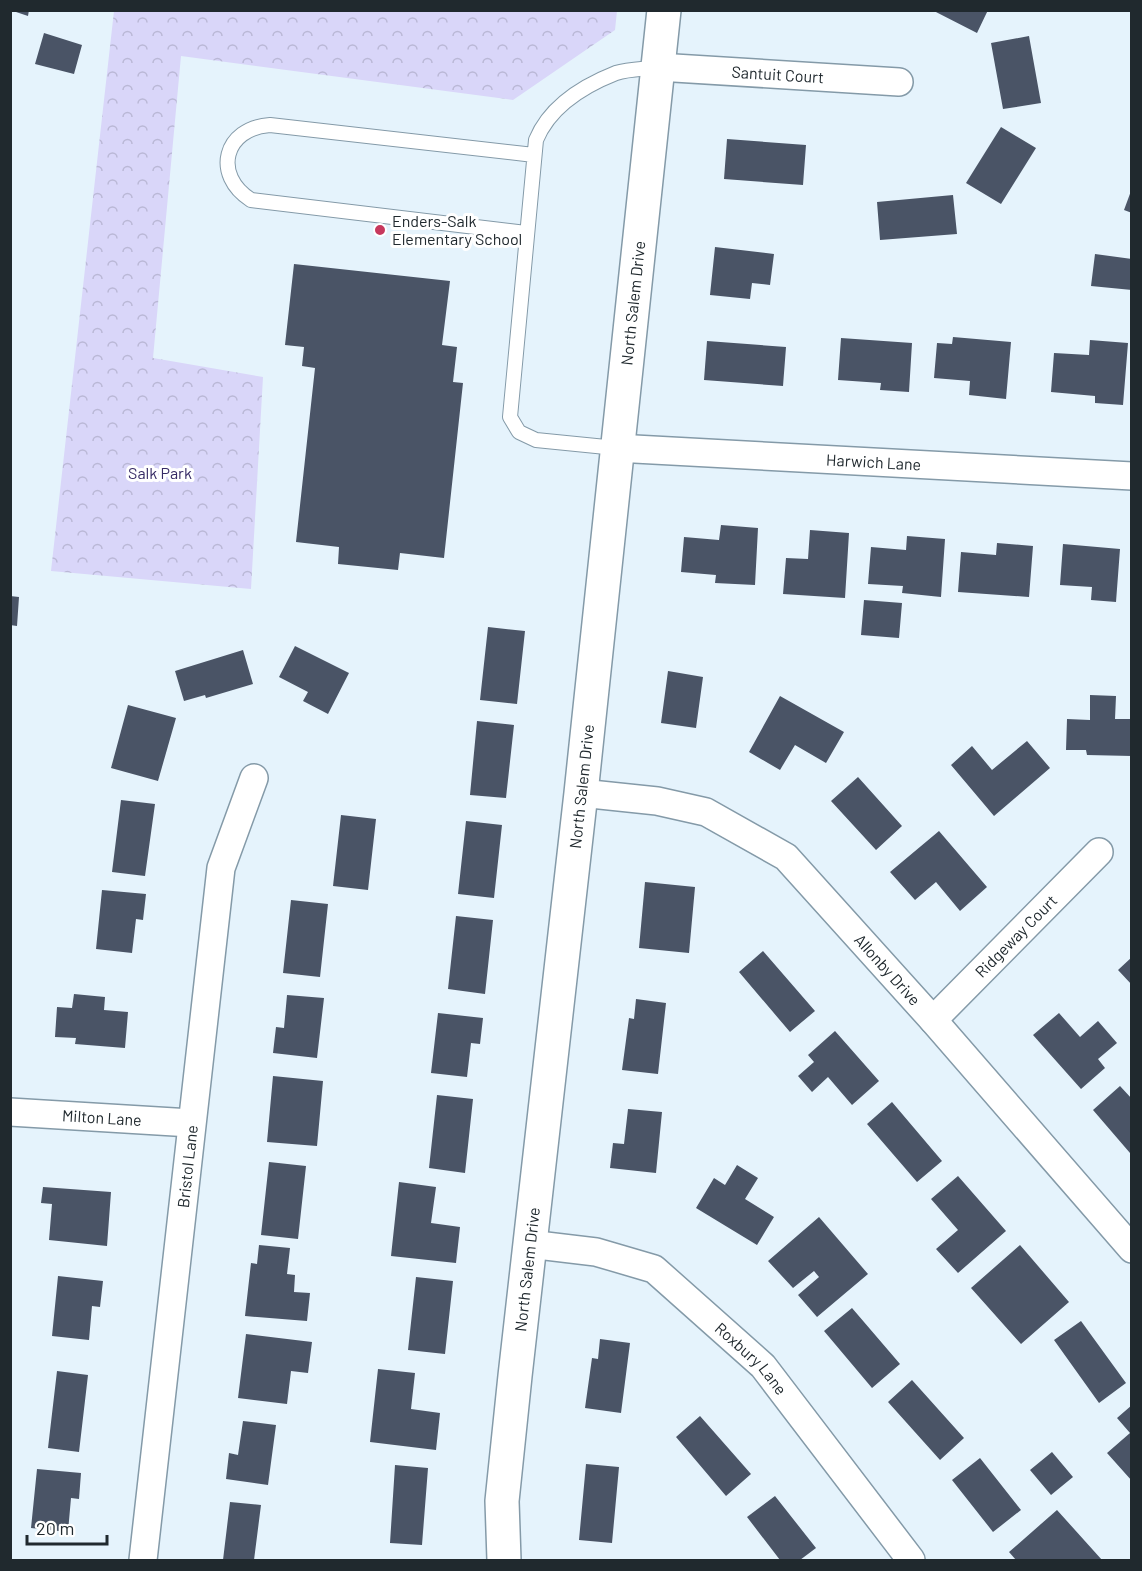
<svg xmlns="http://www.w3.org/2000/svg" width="1142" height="1571" viewBox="0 0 1142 1571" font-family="Barlow,sans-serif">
<defs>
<pattern id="forest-crowns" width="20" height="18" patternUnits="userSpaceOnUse" patternTransform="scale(1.5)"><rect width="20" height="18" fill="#d9d6f9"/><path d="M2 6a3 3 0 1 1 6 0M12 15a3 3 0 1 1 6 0" fill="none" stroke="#bab8d6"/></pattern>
</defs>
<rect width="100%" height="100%" fill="#e5f3fc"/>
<path fill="url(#forest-crowns)" d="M114 11H617L615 30 513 100 181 56 153 358 263 377 251 589 51 571Z"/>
<path fill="#4a5466" d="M10 10H29L28 16Z
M932 10H988L977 33Z
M44 33 82 45 74 74 35 64Z
M1029 36 1041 103 1003 109 991 43Z
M1001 127 1036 148 1001 204 966 183Z
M727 139 806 145 803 185 724 179Z
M1131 191H1132V213L1124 210Z
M953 195 957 234 880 240 877 202Z
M715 247 774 254 770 285 752 283 750 299 710 295Z
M1095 254 1132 259V290L1091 286Z
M294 264 450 281 442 345 457 347 453 382 463 383 444 558 400 553 398 570 338 564 339 547 296 542 315 368 302 366 304 347 285 345Z
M953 337 1011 342 1006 399 969 395 970 381 934 378 937 343 952 344Z
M841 338 912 343 909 392 880 390 881 383 838 380Z
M1090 340 1128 343 1123 405 1095 403V396L1051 392 1054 353 1089 355Z
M707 341 786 347 783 386 704 380Z
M721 525 758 528 755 585 715 583 716 575 681 572 684 537 719 540Z
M810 530 849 533 845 598 783 594 786 558 808 559Z
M907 536 945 539 941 597 902 593 903 586 868 584 871 547 906 550Z
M997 543 1033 546 1029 597 958 592 961 552 996 555Z
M1063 544 1120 549 1116 602 1091 600 1092 587 1060 585Z
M10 596 19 597 17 626 10 625Z
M864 600 902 603 899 638 861 635Z
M488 627 525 631 517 704 480 700Z
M295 646 349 673 328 714 303 701 308 692 279 677Z
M243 650 253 684 206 698 205 695 184 701 175 671Z
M668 671 703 677 696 728 661 723Z
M1090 695 1116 696 1115 719H1132V756L1087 755 1086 750H1066L1067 719 1090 720Z
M780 696 844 732 826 763 795 745 780 770 749 752Z
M128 705 176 718 158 781 111 768Z
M477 721 514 725 506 798 470 795Z
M1027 741 1050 768 994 816 951 765 972 746 992 770Z
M858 777 902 826 876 850 831 801Z
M121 800 155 804 145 876 112 872Z
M341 815 376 819 368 890 333 886Z
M466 821 502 825 494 898 458 894Z
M939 831 987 887 960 911 936 882 915 900 890 872Z
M645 882 695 887 689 953 639 948Z
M102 890 146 894 143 920 136 919 132 953 96 949Z
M291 900 328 904 320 977 283 973Z
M456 916 493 920 485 994 448 989Z
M763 951 815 1011 790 1032 739 972Z
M1132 957V985L1118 970Z
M74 994 105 997 104 1010 128 1012 125 1048 75 1044 76 1038 55 1037 57 1007 72 1008Z
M287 995 324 998 317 1058 273 1053 276 1027 284 1028Z
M636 999 666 1003 658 1074 622 1070 629 1018 634 1019Z
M438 1013 483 1018 480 1044 471 1043 467 1077 431 1073Z
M1059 1013 1080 1037 1098 1021 1117 1043 1098 1059 1105 1068 1081 1089 1033 1035Z
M835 1031 879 1081 852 1105 828 1077 812 1092 798 1076 814 1062 808 1055Z
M273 1076 323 1081 317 1146 267 1142Z
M1120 1086 1132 1099 1130 1153 1093 1110Z
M437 1095 473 1099 465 1173 429 1168Z
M892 1102 942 1161 917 1182 867 1124Z
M628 1109 662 1112 656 1173 610 1168 613 1143 624 1144Z
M269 1162 306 1166 298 1239 261 1235Z
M737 1165 758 1178 745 1199 774 1217 757 1245 696 1208 714 1178 725 1185Z
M958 1176 1006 1231 958 1273 936 1249 958 1230 931 1199Z
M399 1182 436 1187 431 1223 460 1227 456 1263 391 1256Z
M43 1187 111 1192 107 1246 49 1240 52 1204 41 1203Z
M819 1217 868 1274 817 1317 798 1295 819 1277 814 1271 793 1288 768 1261Z
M259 1245 290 1248 287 1274 295 1275 294 1292 310 1293 307 1321 245 1316 251 1263 257 1264Z
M1020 1245 1069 1302 1021 1344 971 1288Z
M58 1276 103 1281 100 1307 92 1306 89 1340 52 1336Z
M416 1277 453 1281 445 1354 408 1350Z
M852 1308 900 1364 872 1388 824 1331Z
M1081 1321 1126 1383 1099 1403 1054 1340Z
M246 1334 312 1342 308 1373 291 1371 287 1404 238 1398Z
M600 1339 630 1343 621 1413 585 1408 592 1358 598 1359Z
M378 1369 415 1373 411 1409 440 1413 436 1450 370 1442Z
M57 1371 88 1375 79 1452 48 1448Z
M912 1380 964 1438 940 1460 888 1402Z
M1132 1405V1481L1107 1453 1130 1433 1117 1418Z
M700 1416 751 1474 726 1496 676 1437Z
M243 1421 276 1425 268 1485 226 1479 229 1453 238 1455Z
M1052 1452 1073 1477 1051 1495 1030 1470Z
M980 1458 1021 1510 993 1532 952 1480Z
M586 1464 619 1467 612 1543 579 1540Z
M395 1465 428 1468 422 1545 390 1543Z
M37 1469 81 1473 79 1499 71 1498 68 1532 31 1528Z
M775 1496 816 1548 800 1560H780L747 1517Z
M230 1502 261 1505 254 1560H223Z
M1057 1510 1102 1560H1016L1009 1552Z"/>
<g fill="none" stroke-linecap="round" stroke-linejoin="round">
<g stroke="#849aa8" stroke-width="16">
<path id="lane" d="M526 233 251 200C212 175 224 128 270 125L534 155
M616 448 536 440 519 432 510 417 536 140C550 106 583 86 616 73 629 69 645 69 658 67"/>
</g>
<g stroke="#849aa8" stroke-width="30">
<g id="street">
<path id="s1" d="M658 67 899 82"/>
<path id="s2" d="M616 448 1132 476"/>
<path id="s3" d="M581 793 657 801 706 812 786 857 933 1020 1132 1249"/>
<path id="s4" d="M933 1020 1099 852"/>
<path id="s5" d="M10 1112 191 1123"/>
<path id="s6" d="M529 1244 596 1252 654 1269 763 1366 911 1560"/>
<path id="s7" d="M143 1560 221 868 254 778"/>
</g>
</g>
<g stroke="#849aa8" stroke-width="36">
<g id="secondary">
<path id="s8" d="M504 1560 502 1501 515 1376 581 793 664 10"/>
</g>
</g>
<use href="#lane" stroke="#fff" stroke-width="14"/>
<use href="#street" stroke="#fff" stroke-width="27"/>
<use href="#secondary" stroke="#fff" stroke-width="33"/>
</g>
<circle fill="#c7385d" stroke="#fff" stroke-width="2" cx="380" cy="230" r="6"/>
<g text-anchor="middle" stroke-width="6" stroke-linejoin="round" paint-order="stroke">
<g font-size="16" fill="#20292e" stroke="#fff">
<text dy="6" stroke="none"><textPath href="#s1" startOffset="120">Santuit Court</textPath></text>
<text dy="6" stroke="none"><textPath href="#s8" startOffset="1264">North Salem Drive</textPath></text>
<text dy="6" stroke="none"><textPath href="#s2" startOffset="258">Harwich Lane</textPath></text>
<text dy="6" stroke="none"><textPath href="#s8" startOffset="778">North Salem Drive</textPath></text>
<text dy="6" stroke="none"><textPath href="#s4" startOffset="118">Ridgeway Court</textPath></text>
<text dy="6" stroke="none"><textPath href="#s3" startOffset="370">Allonby Drive</textPath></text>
<text dy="6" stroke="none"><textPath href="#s5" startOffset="92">Milton Lane</textPath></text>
<text dy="6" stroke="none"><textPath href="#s7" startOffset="396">Bristol Lane</textPath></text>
<text dy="6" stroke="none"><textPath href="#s8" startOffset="292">North Salem Drive</textPath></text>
<text dy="6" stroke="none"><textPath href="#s6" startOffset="260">Roxbury Lane</textPath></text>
</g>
<g font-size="16" fill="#20292e" stroke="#fff" text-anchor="start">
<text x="392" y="227">Enders-Salk<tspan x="392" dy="18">Elementary School</tspan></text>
</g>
<g font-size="16" fill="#362a65" stroke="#fff">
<text x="160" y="479">Salk Park</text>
</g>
</g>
<rect width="1142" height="1571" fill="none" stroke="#20292e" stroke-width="24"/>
<path d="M27 1535v9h80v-9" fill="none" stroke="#20292e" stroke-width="3"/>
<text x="36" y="1535" font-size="18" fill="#20292e" stroke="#ffffff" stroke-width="4.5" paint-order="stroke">20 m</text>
</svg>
